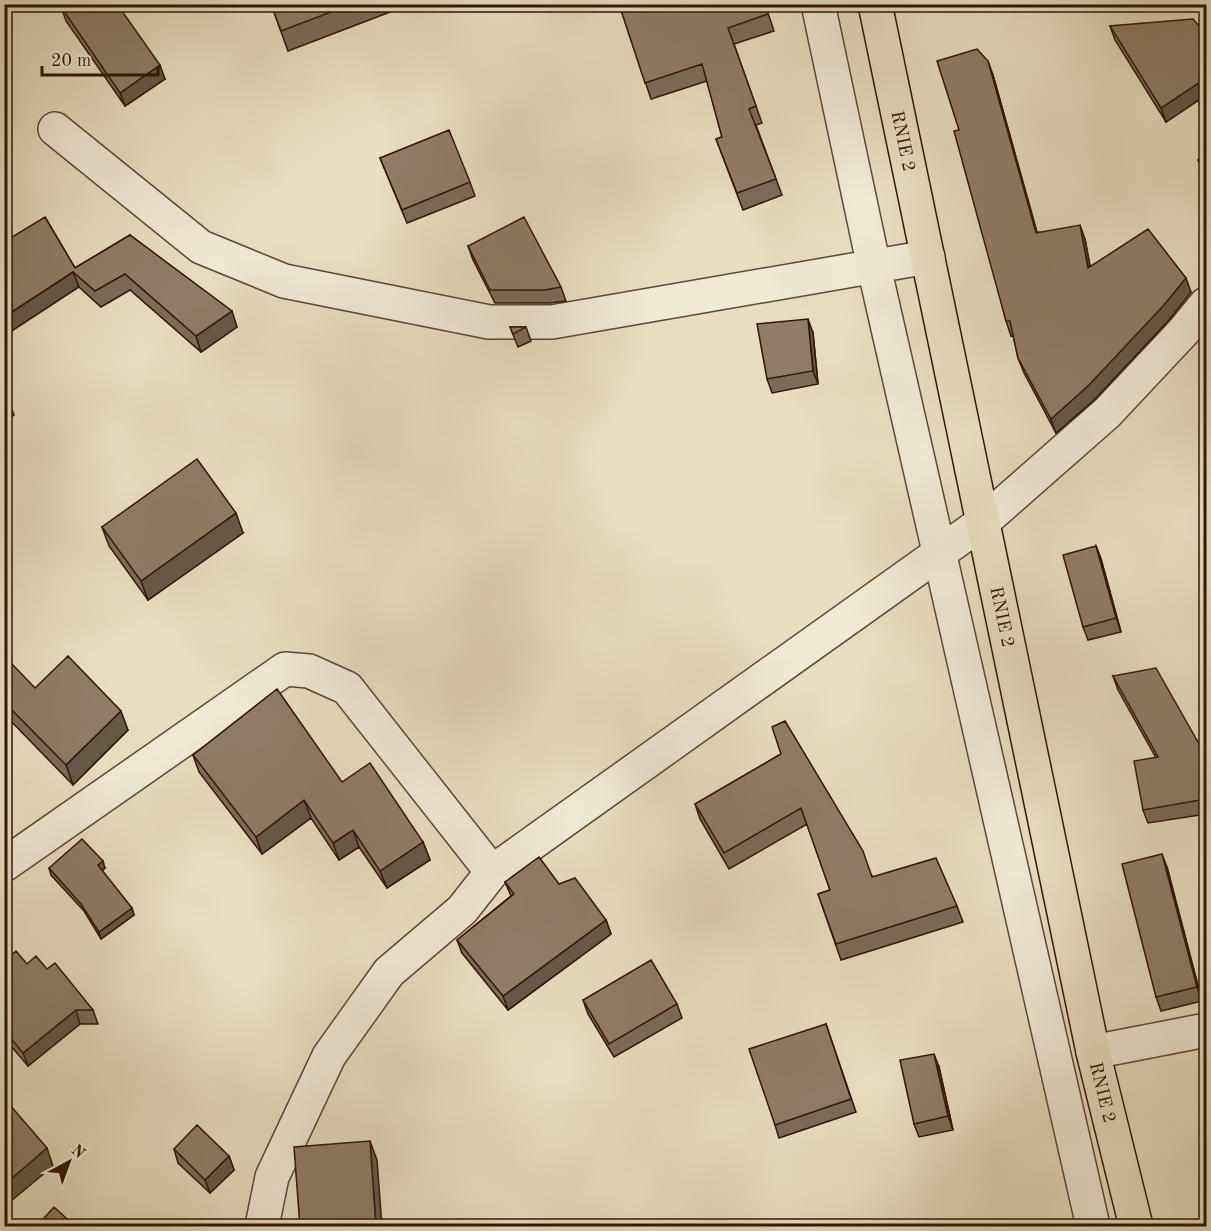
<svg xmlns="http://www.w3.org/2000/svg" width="1211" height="1231" viewBox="0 0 1211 1231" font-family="'Old Standard TT',serif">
<rect width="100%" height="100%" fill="#e7debf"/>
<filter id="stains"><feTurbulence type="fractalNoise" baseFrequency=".00333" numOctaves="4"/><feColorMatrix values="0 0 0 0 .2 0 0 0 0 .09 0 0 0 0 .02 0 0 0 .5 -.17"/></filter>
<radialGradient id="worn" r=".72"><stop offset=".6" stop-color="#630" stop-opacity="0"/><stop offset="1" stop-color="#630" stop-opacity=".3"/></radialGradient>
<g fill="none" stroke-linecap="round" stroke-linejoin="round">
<g stroke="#5d4634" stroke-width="36">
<path id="minor" d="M818 4 874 267 1093 1226
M55 129 201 247 284 281 489 322H552L928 257
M4 865 285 669 309 671 347 688 492 872
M1093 1052 1206 1030
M262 1226 272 1177 329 1056 389 972 462 910 492 872 983 522 1107 413 1183 332 1206 304"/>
</g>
<g stroke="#2f1406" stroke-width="36">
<g id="trunk">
<path id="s1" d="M875 4 1093 1052 1136 1226"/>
</g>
</g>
<use href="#minor" stroke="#efead5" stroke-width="33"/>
<use href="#trunk" stroke="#e7debf" stroke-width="33"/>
</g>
<path fill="#7b6c58" stroke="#2f1406" stroke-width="1.5" d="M271 4H411L288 51Z
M619 4H765L774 31 734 44 762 123 756 125 782 195 743 210 716 139 722 137 707 81 651 99Z
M61 7 165 79 125 106 66 21Z
M1110 26 1206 34V95L1166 122 1115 40Z
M993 75 1037 232 1085 239 1090 266 1191 292 1169 320 1094 400 1056 433 1024 373 1018 358 1013 335 1011 336 1006 321 959 130Z
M1206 153V177L1203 174 1198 160Z
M380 158 470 182 475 196 407 223Z
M45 217 75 268 130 235 237 327 201 352 130 290 101 307 79 287Z
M468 246 561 287 566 301 550 303H495L473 260Z
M510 327H526L531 341 518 347Z
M813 333 818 384 772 393 767 379Z
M102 527 243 533 148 600 109 546Z
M1096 546 1101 559 1121 632 1088 640 1083 627Z
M4 671 35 688 128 730 73 785 4 714Z
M1113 676 1203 751 1206 760V814L1148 823 1143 810 1156 758 1118 690Z
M781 754 873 877 957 906 963 922 841 960 818 894 830 890 807 824 729 869 700 819 695 804Z
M193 755 342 782 423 842 430 860 387 888 359 847 339 860 311 818 262 854 199 772Z
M1167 867 1202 1001 1161 1011 1156 997Z
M49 868H105L102 871 132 908 134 915 101 939 84 911 51 875Z
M505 882 559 884 606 920 611 934 508 1010 462 953 457 940 511 896Z
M4 961 27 964 47 969 93 1010 98 1024H80L28 1066 4 1038Z
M583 1000 677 1004 682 1018 614 1057 588 1014Z
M826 1024 856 1112 779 1138 775 1125Z
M939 1067 953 1130 919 1137 914 1124Z
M174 1149 229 1156 234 1170 210 1193 178 1163Z"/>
<path fill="#645847" stroke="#2f1406" stroke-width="1.5" d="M988 61 993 75 1041 247 1036 233Z
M160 65 165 79 125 106 120 93Z
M1206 78V95L1166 122 1161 108Z
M1080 225 1085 239 1093 282 1088 268Z
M73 272 79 287 4 336V317Z
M1186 278 1191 292 1169 320 1094 400 1056 433 1051 419Z
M232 311 237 327 201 352 196 336Z
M808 319 813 333 818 384 813 371Z
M8 399 14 415 4 423V402Z
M236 513 243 533 148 600 141 581Z
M1096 546 1101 559 1121 632 1116 618Z
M121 711 128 730 73 785 66 765Z
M304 800 311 818 262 854 256 837Z
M353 830 359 847 339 860 333 843Z
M423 842 430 860 387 888 380 871Z
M1162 854 1167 867 1202 1001 1197 987Z
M103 861 105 868 100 872 98 865Z
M132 908 134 915 101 939 99 932Z
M606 920 611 934 508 1010 503 996Z
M76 1010 80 1024 28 1066 23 1053Z
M934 1054 939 1067 953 1130 948 1116Z
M370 1141 377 1160 382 1227H376Z
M47 1148 53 1166 4 1207V1185Z
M229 1156 234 1170 210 1193 205 1180Z"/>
<path fill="#8f7d66" stroke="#2f1406" stroke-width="1.5" d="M65 4H117L160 65 120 93 61 7Z
M271 4H352L281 31Z
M619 4H764L768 14 728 28 756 106 749 109 776 179 737 193 716 139 722 137 702 64 645 83Z
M1193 19 1206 34V78L1161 108 1110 26Z
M977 49 988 61 1036 233 1080 225 1088 268 1148 229 1186 278 1164 305 1089 385 1051 419 1018 358 1010 321H1006L954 131 959 130 937 61Z
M449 130 470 182 402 210 380 158Z
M1206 153V169L1198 160Z
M45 217 75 268 130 235 232 311 196 336 125 274 95 291 73 272 4 317V242Z
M524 217 561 287 545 290H490L468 246Z
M808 319 813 371 767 379 757 324Z
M510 327H526L513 334Z
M4 395 8 399 4 402Z
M197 459 236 513 141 581 102 527Z
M1096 546 1116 618 1083 627 1063 555Z
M68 656 121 711 66 765 4 702V671L12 664 35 688Z
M1156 668 1203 751 1206 770V799L1143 810 1134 761 1158 757 1113 676Z
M277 689 342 782 370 763 423 842 380 871 353 830 333 843 304 800 256 837 193 755Z
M785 721 863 851 872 877 936 858 957 906 836 944 818 894 830 890 801 808 724 853 695 804 781 754 772 727Z
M82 839 103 861 98 865 132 908 99 932 81 904 49 868Z
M1162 854 1197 987 1156 997 1122 864Z
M539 857 559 884 575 878 606 920 503 996 457 940 514 894 505 882Z
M16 951 27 964 36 956 47 969 55 963 93 1010H76L23 1053 4 1030V961Z
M651 960 677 1004 609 1044 583 1000Z
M826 1024 851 1099 775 1125 749 1049Z
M934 1054 948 1116 914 1124 900 1060Z
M9 1104 47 1148 4 1185V1108Z
M197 1125 229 1156 205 1180 174 1149Z
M370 1141 376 1227H300L294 1147Z
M54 1207 76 1227H36Z
M608 1222 610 1227H600Z"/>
<g text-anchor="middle" stroke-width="4.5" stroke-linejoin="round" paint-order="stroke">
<g font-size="18" fill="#2f1406" stroke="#efead5">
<text dy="6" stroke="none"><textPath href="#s1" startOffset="140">RNIE 2</textPath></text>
<text dy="6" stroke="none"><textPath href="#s1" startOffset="626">RNIE 2</textPath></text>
<text dy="6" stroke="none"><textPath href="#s1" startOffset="1112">RNIE 2</textPath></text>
</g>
</g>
<rect width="1211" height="1231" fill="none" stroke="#e7debf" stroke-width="24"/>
<rect x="6" y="6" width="1199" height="1219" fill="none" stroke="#2f1406" stroke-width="3"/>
<rect x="12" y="12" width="1187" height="1207" fill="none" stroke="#2f1406" stroke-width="1.5"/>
<g transform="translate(69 1162) rotate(41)" stroke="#efead5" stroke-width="4.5" paint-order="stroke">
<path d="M0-4.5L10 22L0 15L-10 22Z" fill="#2f1406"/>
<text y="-9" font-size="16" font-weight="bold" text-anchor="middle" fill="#2f1406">N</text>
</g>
<path d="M42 66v9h116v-9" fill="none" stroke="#2f1406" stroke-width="3"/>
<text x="51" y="66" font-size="18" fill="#2f1406" stroke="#efead5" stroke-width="4.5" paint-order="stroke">20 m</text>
<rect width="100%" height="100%" filter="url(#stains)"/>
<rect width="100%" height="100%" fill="url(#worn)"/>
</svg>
